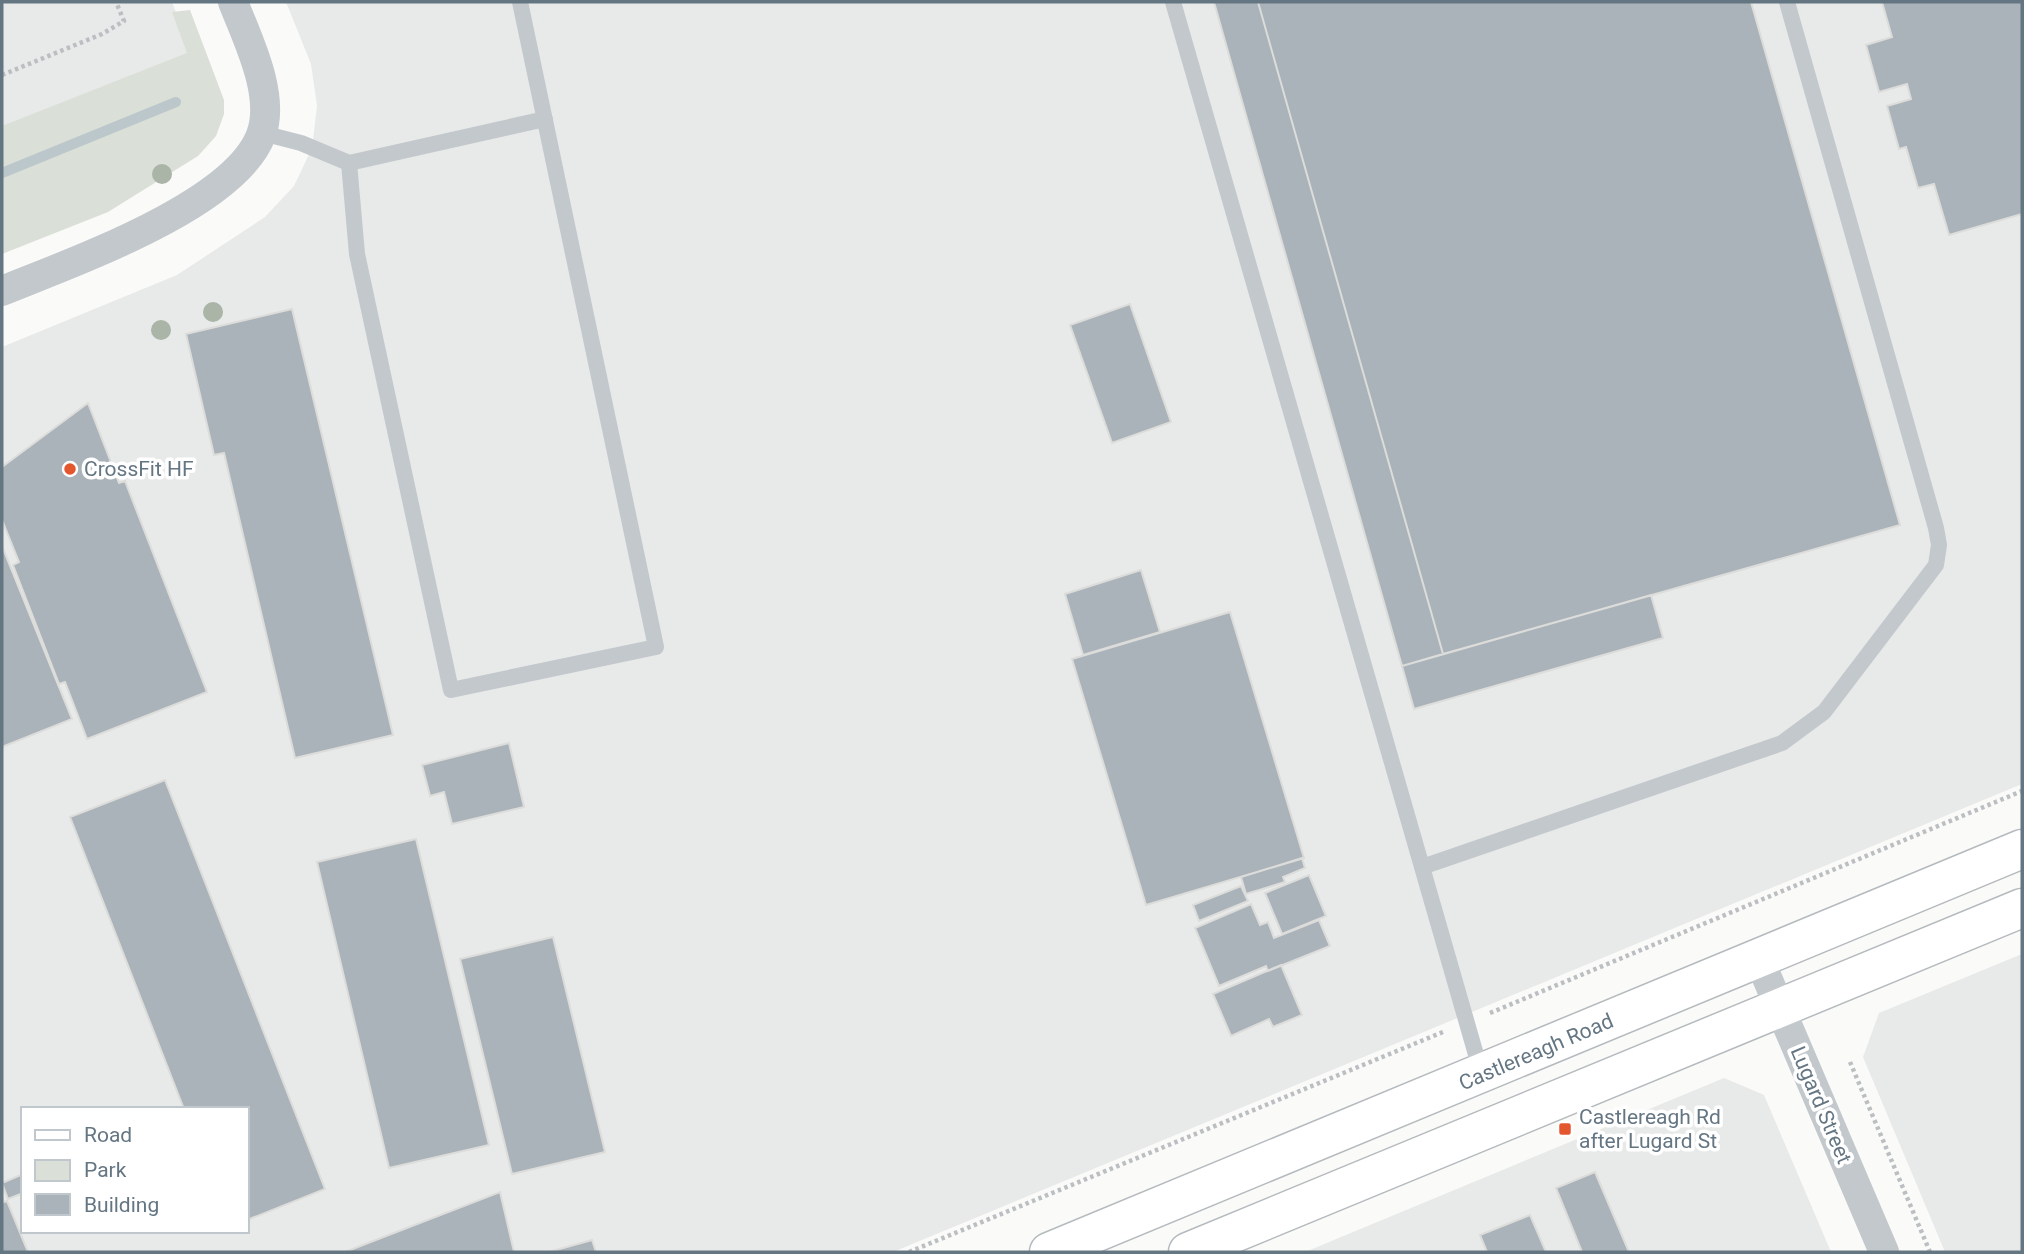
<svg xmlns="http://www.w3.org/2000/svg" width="2024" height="1254" viewBox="0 0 2024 1254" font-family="Roboto,sans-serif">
<rect width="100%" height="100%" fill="#fafaf8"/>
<path fill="#e8e9e9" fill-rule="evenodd" d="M2 2H172L209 96 2 236Z
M286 2H2022V784L893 1252H2V347L177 275 265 217 294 186 312 148 317 106 311 64ZM23 1109H247V1231H23Z
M2022 954V1252H1945L1863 1057 1879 1013Z
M1724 1078 1764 1095 1831 1252H1305Z"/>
<path fill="#dadfd7" d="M190 10 224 100V114L216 136 198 156 108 212 2 254V126L187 53 172 12Z"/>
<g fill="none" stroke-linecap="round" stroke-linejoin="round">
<path stroke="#bbc7cb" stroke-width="10" d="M2 173 176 102"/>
</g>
<path fill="#aab3b9" stroke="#dcdcda" stroke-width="2" d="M1214 2H1258L1443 654 1402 666Z
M1258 2H1751L1900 525 1443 654Z
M1882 2H2022V214L1949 235 1934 184 1918 188 1906 147 1899 149 1887 106 1911 99 1907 84 1879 92 1866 45 1892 37Z
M1130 304 1171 422 1112 443 1070 325Z
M292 309 393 735 295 758 224 453 214 455 186 334Z
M88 403 119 483 125 481 207 692 87 739 65 682 59 684 13 565 19 562 2 520V467Z
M2 546 72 719 2 747Z
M1141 570 1160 632 1083 655 1065 594Z
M1651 595 1663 638 1414 709 1402 666Z
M1230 612 1304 858 1146 905 1072 659Z
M509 743 524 807 452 824 444 792 430 796 422 765Z
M165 780 325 1189 247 1220V1109H184L70 817Z
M416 839 489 1145 389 1168 317 862Z
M1302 858 1305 868 1283 877 1285 882 1246 894 1241 877Z
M1309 875 1326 916 1282 934 1265 893Z
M1241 886 1248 901 1199 921 1193 905Z
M1251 904 1260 925 1268 922 1274 938 1319 920 1330 946 1268 971 1266 966 1219 986 1195 928Z
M553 937 605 1152 512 1174 460 959Z
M1281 965 1302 1015 1273 1027 1269 1019 1231 1036 1213 994Z
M1595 1172 1629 1252H1582L1556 1188Z
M23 1174V1193L8 1199 2 1183Z
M500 1192 514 1252H345L381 1238Z
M2 1197 4 1202 7 1201 28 1252H2Z
M1530 1215 1546 1252H1487L1480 1235Z
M592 1240 596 1252H549Z"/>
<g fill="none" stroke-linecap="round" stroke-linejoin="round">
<g stroke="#b5babe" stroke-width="41">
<path id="primary" d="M1049 1252 2022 849
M1188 1252 2022 908"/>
</g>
<path stroke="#bbbfc2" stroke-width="4.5" stroke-dasharray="3.5 3.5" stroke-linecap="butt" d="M2 2H3
M2 75 102 34 124 21 116 2
M1490 1013 2022 791
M1850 1062 1930 1252
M909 1252 1443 1032"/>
<path stroke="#c3c8cc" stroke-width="16" d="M1173 2 1481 1072
M262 133 301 143 349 163 357 254 451 690 656 647 520 2
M349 163 545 119
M1422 867 1782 743 1824 712 1936 565 1939 545 1936 528 1787 2"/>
<path stroke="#c3c8cc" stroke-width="30" d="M2 291C70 263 234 206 261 135 276 95 247 38 233 2
M1759 959 1884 1252"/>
<use href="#primary" stroke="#fff" stroke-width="38"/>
</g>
<g fill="#aab4a7">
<circle cx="162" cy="174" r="10"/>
<circle cx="213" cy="312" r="10"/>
<circle cx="161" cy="330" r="10"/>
</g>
<g fill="#e4572e" stroke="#fff" stroke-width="2.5">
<circle cx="70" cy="469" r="7"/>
<rect x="1558" y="1122" width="14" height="14" rx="3.5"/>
</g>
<g text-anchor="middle" stroke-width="7" stroke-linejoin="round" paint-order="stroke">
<g font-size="21" fill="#657683" stroke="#fff" text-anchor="start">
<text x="84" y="476">CrossFit HF</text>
<text x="1579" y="1124">Castlereagh Rd<tspan x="1579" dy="24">after Lugard St</tspan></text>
</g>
<g font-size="21" fill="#657683" stroke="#fff">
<text transform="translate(1536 1052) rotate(-23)" y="7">Castlereagh Road</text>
<text transform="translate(1821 1105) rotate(67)" y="7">Lugard Street</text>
</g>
</g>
<rect width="2024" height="1254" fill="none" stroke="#657683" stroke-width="7"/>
<rect x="21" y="1107" width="228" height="126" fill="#ffffff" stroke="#c1c8cd" stroke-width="2"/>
<rect x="35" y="1130" width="35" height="10" fill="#ffffff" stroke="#c1c8cd" stroke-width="2"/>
<text x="84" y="1142" font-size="21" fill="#657683">Road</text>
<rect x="35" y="1160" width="35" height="21" fill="#dadfd7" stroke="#c1c8cd" stroke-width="2"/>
<text x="84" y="1177" font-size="21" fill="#657683">Park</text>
<rect x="35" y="1194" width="35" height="21" fill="#aab3b9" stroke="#c1c8cd" stroke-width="2"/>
<text x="84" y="1212" font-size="21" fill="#657683">Building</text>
</svg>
